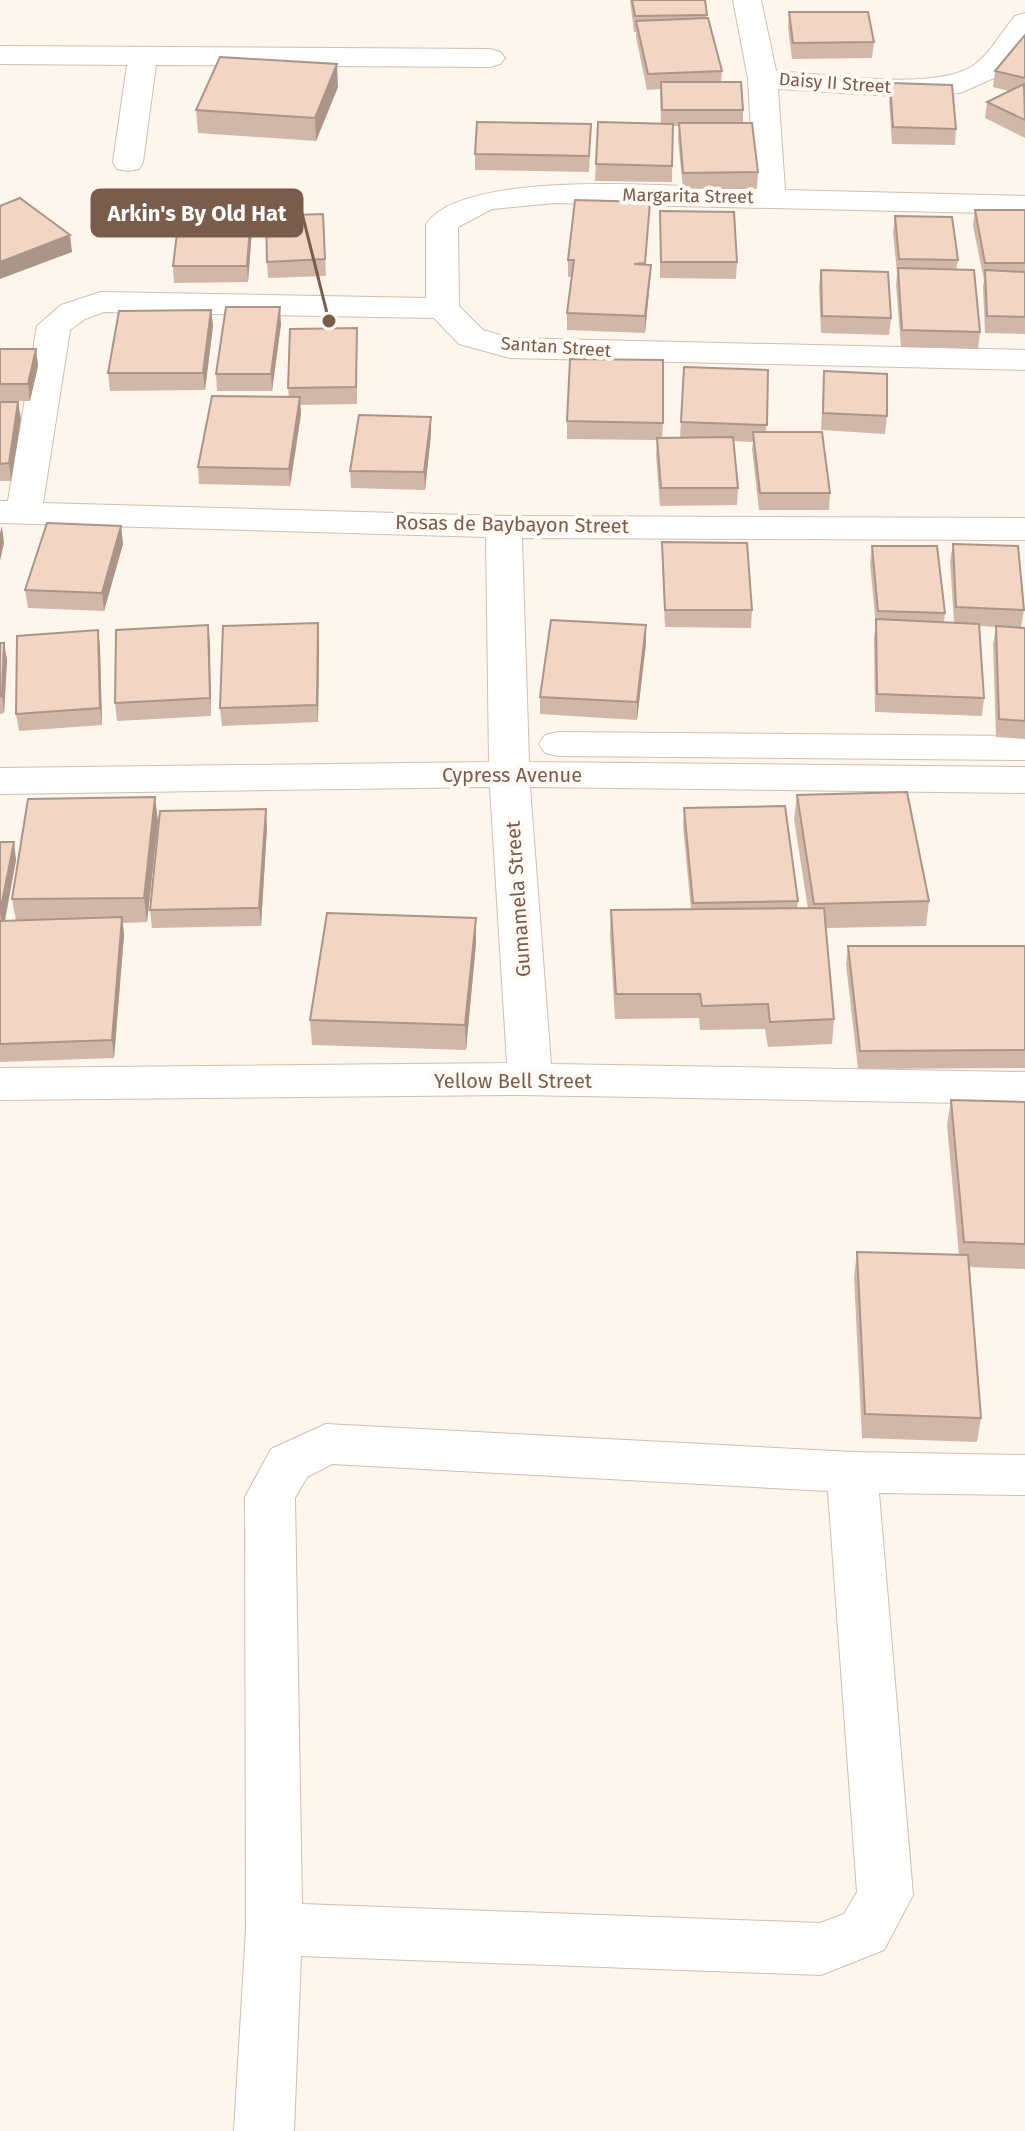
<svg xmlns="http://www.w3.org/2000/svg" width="1025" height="2131" viewBox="0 0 1025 2131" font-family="'Fira Sans',sans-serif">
<rect width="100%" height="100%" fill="#fdf6ec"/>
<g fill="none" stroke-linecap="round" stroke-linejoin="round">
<g stroke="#d1beb0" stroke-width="2">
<path id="minor" d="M733 0H761L776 71C826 74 929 91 971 67 988 57 1002 31 1015 16L1025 13V41L994 78 960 93 911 97 778 89 785 190 1025 196V214L555 203 492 209 458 227 459 306 483 330 511 338 1025 350V370L510 358 459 344 434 318 104 312 85 319 70 330 43 503 504 516 1025 518V540L522 538 529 762 1025 767V793L530 787 551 1064 1025 1072V1104L519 1095 0 1100V1068L507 1063 490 787 0 794V768L489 762 486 537 0 523V501H8L37 326 61 305 101 292 426 298V224C466 166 685 188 754 189L748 79Z
M0 46 490 49 500 52 505 58 500 64 490 67 156 65 143 162 139 169 128 171 117 169 113 162 127 65 0 64Z
M559 732 1025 736V760L559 756 545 753 539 744 545 735Z
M326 1424 852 1452 1025 1455V1495L879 1493 913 1895 884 1950 821 1975 301 1956 294 2131H234L246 1929 245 1497 271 1449ZM332 1464 828 1491 857 1892 844 1914 820 1923 302 1904 295 1498 307 1477Z"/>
</g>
<use href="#minor" fill="#fff" fill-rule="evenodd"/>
</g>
<path fill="#d1b7a8" d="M630 0H705L707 18 722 71 721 82 743 110V123L758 172 757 189H683L678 139 679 126H673L672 182 595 181 596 164 661 123 660 89 647 90 636 37V32H634Z
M789 12 874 42 872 58 792 59 788 27Z
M1025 35V138L985 118 987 102 1009 91 993 87 995 71Z
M890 83 956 129 955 145 892 144 889 99Z
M338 87 316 141 198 133 196 110Z
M591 124 589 172 475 170V154Z
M252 200 253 216 248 282 174 283 173 266Z
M650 202 645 264 650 281 645 333 567 330V313L572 277H568V260Z
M975 210H1025V334L985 333 983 287 984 280 973 226Z
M660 211 737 262 736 279 660 278Z
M323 214 326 276 268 278 267 262Z
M895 216 958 260 956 270 980 332 978 349 901 347 896 285 897 273 893 232Z
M821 270 891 318 889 335 821 333 819 287Z
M211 310 213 326 205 390 110 391 108 373Z
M281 324 272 391H217L216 374Z
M357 328V404L300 405 301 414 290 486 199 484 198 467 289 397 288 388Z
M0 349H36L38 366 30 401H0Z
M684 367 768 370 766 432 830 493 829 510H759L752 449 753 442 733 441 738 488 737 505 660 506 656 455 657 440 567 439V421L663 423 662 438H680Z
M824 371 887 416 885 434 821 430Z
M0 402 21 419 11 481H0Z
M431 434 425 490 351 488 350 471Z
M121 526 123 544 104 611 28 608 25 590Z
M662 542 752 610 751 628 665 627 662 560Z
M953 544 1024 610 1021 627 1025 628V739L996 737 993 644 996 627 980 626 984 698 982 716 875 712 874 637 876 626 870 563 872 546 945 613 944 622H954L950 561Z
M208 625 211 716 117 721 115 703Z
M98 630 100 648 102 725 19 731 16 714Z
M319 641 318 722 222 726 220 708Z
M0 643H4L7 660 4 713 0 714Z
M646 643 637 720 540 714V697Z
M797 795 929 901 926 926 826 928 834 1019 832 1044 768 1047 765 1029 700 1030 699 1018 615 1019 610 935 611 910H691L683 826 684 808 798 901 797 909H808L794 819Z
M155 797 158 822 147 922 123 923 124 935 114 1058 0 1062V842L16 860 5 921H16L12 899Z
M267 827 261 926 152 928 150 910Z
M476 918V943L466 1050 312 1045 310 1020Z
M848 946H1025V1068L858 1069 846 964Z
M951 1100 1025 1102V1269L969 1267 981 1418 977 1442 862 1438 854 1277 857 1252 959 1255 947 1125Z"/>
<path fill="#aa9588" d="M337 64 338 87 316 141 315 118Z
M252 200 253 216 248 282 247 266Z
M70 235 72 252 0 279V262Z
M651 265 650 281 645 333V316Z
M280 307 281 324 272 391 271 374Z
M211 310 213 326 205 390 203 373Z
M36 349 38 366 30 401 28 384Z
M300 397 301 414 290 486 289 469Z
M18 402 21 419 11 481 9 463Z
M431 417V434L425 490 424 472Z
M2 526 4 543 0 561V533Z
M121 526 123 544 104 611 102 593Z
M318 623 319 641 318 722 317 705Z
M208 625 210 643 211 716 210 698Z
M646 625V643L637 720V702Z
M98 630 100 648 102 725 100 708Z
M4 643 7 660 4 713 2 696Z
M155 797 158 822 147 922 144 898Z
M266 809 267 827 261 926 259 908Z
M14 842 16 860 3 930 0 912Z
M122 917 124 935 114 1058 112 1040Z
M476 918V943L466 1050 465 1025Z"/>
<path fill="#f3d5c3" stroke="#aa9588" stroke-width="2" d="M632 0H705L707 15 635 16Z
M789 12H868L874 42 793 43Z
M708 18 722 71 648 74 636 21Z
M1025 35V78L995 71Z
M220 57 337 64 315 118 196 110Z
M661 82H741L743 110H662Z
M890 83 952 85 956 129 893 127Z
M1024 84 1025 120 987 102Z
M477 122 591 124 589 156 475 154Z
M598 122 673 124 672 166 596 164Z
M679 123H752L758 172 683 173Z
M20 198 70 235 0 262V206Z
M252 200 247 266H173L181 201Z
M575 200 650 202 645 263 634 264 651 265 645 316 567 313 574 260H568Z
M975 210H1025V263H985Z
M660 211 734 212 737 262H661Z
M323 214 325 259 267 262 266 216Z
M895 216 952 217 958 260 899 259Z
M898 268 974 270 980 332 902 330Z
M821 270 888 272 891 318 822 316Z
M985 270 1025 272V317L987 316Z
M226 307H280L271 374H216Z
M211 310 203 373H108L119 311Z
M357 328 356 387 288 388 290 329Z
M0 349H36L28 384H0Z
M570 359 663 360V423L567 421Z
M684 367 768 370 767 425 681 422Z
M824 371 887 374V416L823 413Z
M212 396 300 397 289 469 198 467Z
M0 402H18L9 463 0 464Z
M359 415 431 417 424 472 350 471Z
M753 432H822L830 493H760Z
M733 437 738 488H661L657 438Z
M47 523 121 526 102 593 25 590Z
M662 542 747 543 752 610H665Z
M953 544 1018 546 1024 610 956 607Z
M872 546H937L945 613 878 611Z
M876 619 979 624 984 698 877 694Z
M551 620 646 625 637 702 540 697Z
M318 623 317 705 220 708 223 626Z
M208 625 210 698 115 703 116 630Z
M996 626 1025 628V721L999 719Z
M98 630 100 708 16 714 17 636Z
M0 643H4L2 696H0Z
M907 792 929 901 814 904 797 795Z
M155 797 144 898 12 899 28 799Z
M785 806 798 901 693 903 684 808Z
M266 809 259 908 150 910 160 811Z
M0 842H14L0 912Z
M824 908 834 1019 770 1022 768 1004 702 1006 700 994H616L611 910Z
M327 913 476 918 465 1025 310 1020Z
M122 917 112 1040 0 1044V921Z
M848 946H1025V1050L860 1051Z
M951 1100 1025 1102V1244L964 1242Z
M857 1252 968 1255 981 1418 865 1414Z"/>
<g text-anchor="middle" stroke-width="8" stroke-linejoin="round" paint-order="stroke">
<g font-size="18" fill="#7a5c4d" stroke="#fffaf3">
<text transform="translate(835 83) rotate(4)" y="6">Daisy II Street</text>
<text transform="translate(688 196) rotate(1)" y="6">Margarita Street</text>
<text transform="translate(556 347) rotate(4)" y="6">Santan Street</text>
</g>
<g font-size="20" fill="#7a5c4d" stroke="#fffaf3">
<text transform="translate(512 524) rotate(1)" y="7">Rosas de Baybayon Street</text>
<text x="512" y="782">Cypress Avenue</text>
<text transform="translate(518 899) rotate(-94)" y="7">Gumamela Street</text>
<text x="513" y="1088">Yellow Bell Street</text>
</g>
</g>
<path fill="none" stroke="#7a5c4d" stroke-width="3" d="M329 321L302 213"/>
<circle fill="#7a5c4d" stroke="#fffaf3" stroke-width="3" cx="329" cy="321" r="8"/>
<rect fill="#7a5c4d" stroke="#7a5c4d" stroke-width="3" x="92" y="190" width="210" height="46" rx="8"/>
<g font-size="22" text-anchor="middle" font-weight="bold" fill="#fff">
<text x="197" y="221">Arkin's By Old Hat</text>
</g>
</svg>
